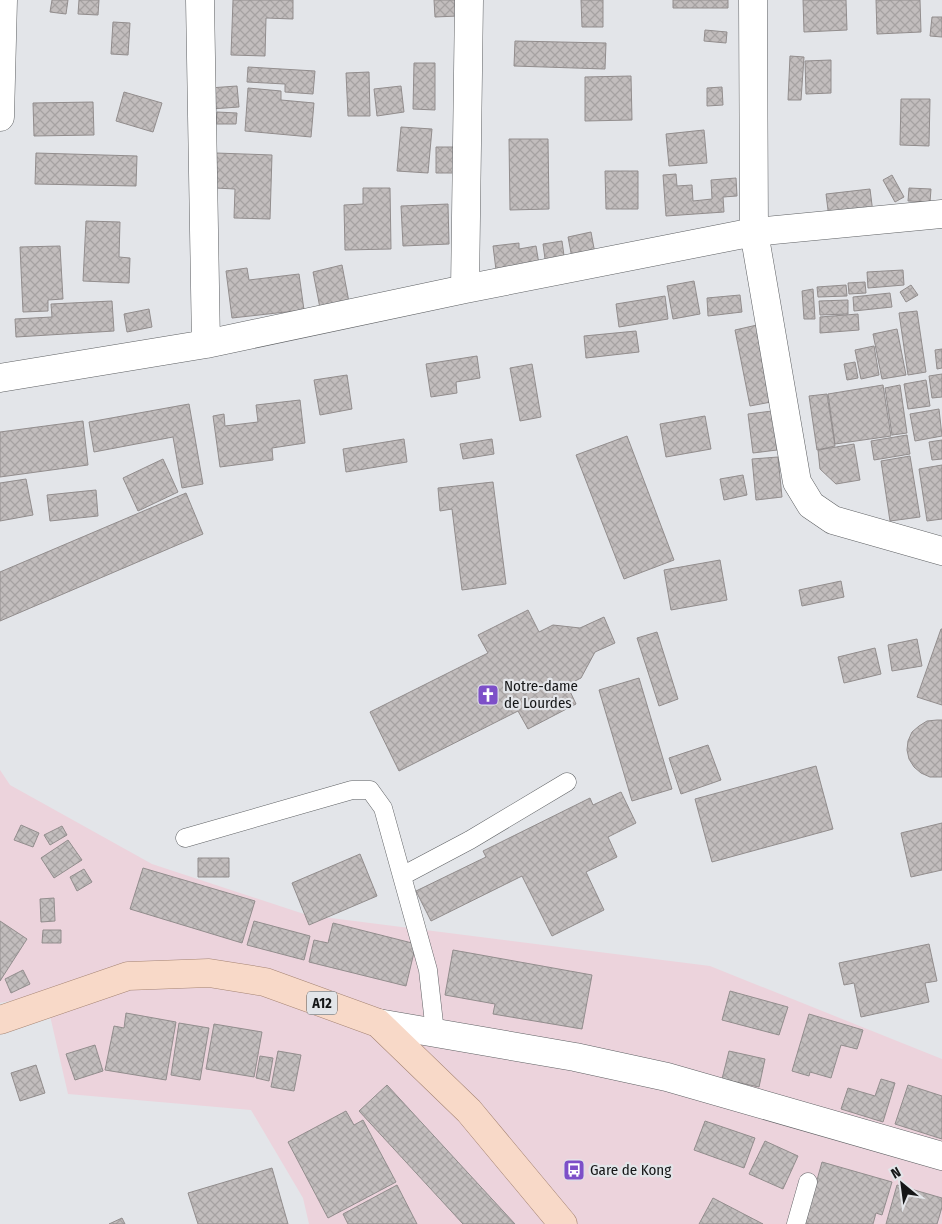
<svg xmlns="http://www.w3.org/2000/svg" width="942" height="1224" viewBox="0 0 942 1224" font-family="'Fira Sans Condensed',sans-serif">
<defs>
<pattern id="building-cross-hatch" width="8" height="8" patternUnits="userSpaceOnUse" patternTransform="scale(1.25)"><rect width="8" height="8" fill="#c2bdbd"/><path d="M0 0l8 8M0 8l8-8" fill="none" stroke="#a6a2a2"/></pattern>
</defs>
<rect width="100%" height="100%" fill="#e3e5e9"/>
<path fill="#ecd3dc" d="M0 770 10 785 152 864 307 915 710 966 942 1059V1224H309L303 1198 251 1110 68 1094 45 994 0 1003Z"/>
<path fill="url(#building-cross-hatch)" stroke="#928d8d" d="M52 0H68L66 14 50 12Z
M79 0H99L98 15 78 14Z
M233 0H293V19L266 18 265 56 231 55Z
M434 0H458V16L435 17Z
M581 0H603V27H582Z
M673 0H728V8H673Z
M803 0H846L847 30 804 32Z
M876 0H920L921 32 877 34Z
M932 17H942V37L930 36Z
M113 22 130 23 128 55 111 54Z
M705 30 727 32 726 43 704 41Z
M515 41 606 43 605 69 514 66Z
M790 56 804 57 801 100H788Z
M831 60V93L806 94 805 61Z
M414 63H435V110L413 109Z
M248 67 315 71 313 94 285 92V84L247 82Z
M369 72 370 116H348L346 73Z
M631 76 632 120 585 121V77Z
M237 86 239 107 211 109 209 88Z
M401 86 404 112 377 116 374 89Z
M722 87 723 105 707 106V88Z
M248 88 281 91V100L314 103 311 137 245 131Z
M124 92 162 103 153 132 116 121Z
M901 99H930L929 146 900 145Z
M93 102 94 135 34 136 33 103Z
M217 112 237 113 236 124H216Z
M401 127 432 129 428 173 397 171Z
M704 130 707 163 669 166 666 134Z
M509 139H548L549 209 510 210Z
M436 147H458L459 173H436Z
M36 153 137 156 136 186 35 184Z
M216 153 272 155 270 219 234 218 235 189 215 188Z
M605 171H638V209H606Z
M676 174 677 186 692 185 693 201 712 199 711 180 736 178 737 196 723 197 724 212 666 216 663 175Z
M892 175 904 197 895 202 883 180Z
M363 188H390L391 249 345 250 344 205 363 204Z
M909 188 931 189 930 202 908 201Z
M870 189 873 213 829 218 826 194Z
M448 204 449 244 403 246 401 206Z
M86 221 120 222 119 257 130 258 129 283 83 281Z
M591 232 596 259 573 263 568 237Z
M562 241 565 263 546 266 543 244Z
M519 243V249L536 246 539 264 496 270 493 246Z
M60 246 63 299 48 300V311L23 312 20 247Z
M342 265 349 302 320 308 313 272Z
M247 268 249 280 299 274 304 310 232 318 226 271Z
M903 270 904 285 868 288 867 272Z
M694 281 700 314 673 319 667 286Z
M865 282 866 293 849 294 848 283Z
M846 285 847 296 818 297 817 287Z
M911 285 918 295 906 302 900 292Z
M813 289 815 319H804L802 291Z
M890 293 892 307 854 311 853 297Z
M740 295 742 312 708 316 707 298Z
M665 296 668 319 619 327 616 304Z
M848 300V314L820 315 819 301Z
M112 301 114 331 16 337 15 319 52 317 51 304Z
M149 309 152 327 127 332 124 314Z
M917 311 926 372 908 375 899 313Z
M858 314 859 330 820 333V317Z
M757 325 771 402 750 406 735 330Z
M897 329 906 375 882 379 873 334Z
M636 331 639 352 586 358 584 336Z
M874 346 879 375 861 379 855 350Z
M942 349V368L937 369 935 350Z
M477 356 480 378 456 382 457 393 431 397 426 364Z
M855 362 858 378 847 380 844 364Z
M532 364 541 417 520 421 510 368Z
M942 374V397L932 398 929 376Z
M347 375 352 409 320 415 314 380Z
M926 380 930 406 908 409 904 384Z
M883 385 891 436 835 444 828 394Z
M900 385 907 433 892 435 885 388Z
M827 394 835 446 817 450 809 396Z
M300 400 305 443 272 448 273 460 220 467 213 416 224 414 225 426 258 422 256 405Z
M189 404 203 484 182 488 173 437 94 452 89 422Z
M939 409 942 436 915 441 910 414Z
M772 411 777 450 753 453 748 414Z
M705 416 711 449 666 457 660 424Z
M83 421 88 465 0 477V432Z
M907 435 910 454 874 460 871 441Z
M627 436 674 560 624 579 576 455Z
M404 439 407 462 346 472 343 449Z
M492 439 494 454 463 459 460 444Z
M942 440V459L932 460 929 442Z
M854 444 860 480 836 484 820 469 818 450Z
M910 456 920 517 890 521 881 461Z
M778 457 782 497 756 500 752 459Z
M163 459 178 492 138 511 123 478Z
M942 465V519L927 521 919 469Z
M743 475 747 495 724 500 720 479Z
M26 479 33 515 0 521V483Z
M493 482 506 584 462 590 452 509 440 511 438 488Z
M96 490 98 516 50 521 47 495Z
M186 493 203 534 0 621V572Z
M720 560 727 600 671 610 664 570Z
M841 581 844 597 802 606 799 590Z
M528 610 539 632 553 625 580 628 604 617 615 643 595 652 581 678 567 685 576 704 528 729 518 711 399 771 370 712 488 653 478 635Z
M941 629H942V705L917 697Z
M657 632 678 699 659 706 637 638Z
M917 639 922 666 892 671 888 645Z
M875 648 881 674 844 683 838 657Z
M639 678 672 789 632 801 599 690Z
M937 720H942V777H930L921 773 914 767 909 759 907 750 908 741 912 732 919 726 927 721Z
M708 745 721 780 681 794 669 758Z
M816 766 833 829 712 862 695 799Z
M621 792 636 823 608 837 617 857 586 872 604 910 552 936 522 876 431 921 416 891 486 857 483 851 590 798 593 805Z
M942 823V870L911 877 901 833Z
M21 825 39 833 33 847 14 840Z
M62 826 67 835 50 845 44 835Z
M68 840 82 860 54 878 41 858Z
M360 854 377 896 309 925 292 883Z
M198 858H229V877H198Z
M143 868 255 901 242 943 130 909Z
M84 869 92 882 77 891 70 877Z
M54 898 55 921 41 922 40 899Z
M0 921 27 939 0 981Z
M254 921 310 936 304 960 247 945Z
M333 923 416 944 406 986 309 962 314 940 328 943Z
M43 930H61V943H42Z
M929 944 937 981 925 983 929 1002 861 1017 854 983 844 985 839 963Z
M453 950 592 975 582 1029 493 1014 495 1004 445 995Z
M23 970 30 984 11 993 5 979Z
M730 991 788 1007 779 1035 722 1020Z
M126 1013 176 1022 166 1080 105 1070 114 1026 124 1028Z
M809 1014 863 1030 857 1049 841 1045 831 1078 810 1072 809 1076 792 1071Z
M179 1023 209 1028 200 1080 171 1075Z
M214 1024 262 1032 254 1077 206 1069Z
M95 1045 103 1071 75 1080 66 1054Z
M278 1051 301 1055 294 1091 271 1087Z
M729 1051 765 1059 759 1087 722 1079Z
M260 1056 273 1058 269 1081 256 1078Z
M36 1065 45 1093 20 1101 11 1073Z
M881 1079 895 1083 883 1122 841 1109 848 1088 875 1096Z
M387 1085 515 1224H463L359 1111Z
M908 1085 942 1096V1139L895 1124Z
M346 1111 354 1125 363 1120 396 1182 328 1218 288 1142Z
M705 1121 755 1138 744 1168 694 1150Z
M765 1141 798 1156 783 1189 749 1174Z
M822 1162 892 1182 882 1215 876 1213 873 1224H810L805 1223Z
M272 1168 288 1224H198L188 1193Z
M397 1185 417 1224H348L343 1214Z
M897 1185 942 1198V1207L937 1224H886Z
M713 1198 763 1224H699Z
M122 1218 125 1224H109Z"/>
<g fill="none" stroke-linecap="round" stroke-linejoin="round">
<g stroke="#5e6063" stroke-width="19">
<path id="lane" d="M185 838 352 790H370L383 808 428 970 435 1032
M402 876 470 840 567 782
M796 1224 808 1182"/>
</g>
<g stroke="#5e6063" stroke-width="29">
<path id="street" d="M200 0 206 344
M753 0 754 232 797 482 811 505 833 520 942 551
M0 117 3 0
M465 289 469 0
M0 378 206 344 465 289 754 232 942 214
M378 1023 575 1057 667 1077 942 1156"/>
</g>
<g stroke="#a58473" stroke-width="29">
<path id="primary" d="M0 1020 128 976 209 973 265 982 378 1023 469 1111 563 1224"/>
</g>
<use href="#lane" stroke="#fff" stroke-width="18"/>
<use href="#street" stroke="#fff" stroke-width="28"/>
<use href="#primary" stroke="#f8d9c8" stroke-width="28"/>
</g>
<defs>
<g id="church-square" transform="scale(1.125)"><rect x="-9" y="-9" width="18" height="18" rx="4" fill="#7d4fc8" stroke="#e3e5e9"/><path d="M-1.2-6h2.4v3.5h3.3v2.4h-3.3V6h-2.4V-.1h-3.3v-2.4h3.3Z" fill="#fff"/></g>
<g id="bus-square" transform="scale(1.125)"><rect x="-9" y="-9" width="18" height="18" rx="4" fill="#7d4fc8" stroke="#e3e5e9"/><path d="M-5-6H5V4H4V6H2V4H-2V6H-4V4H-5ZM-3.5-4V0h7V-4ZM-3.5 1.2v1.5H-2V1.2ZM2 1.2v1.5H3.5V1.2Z" fill="#fff"/></g>
</defs>
<g fill-rule="evenodd">
<use href="#church-square" x="488" y="695"/>
<use href="#bus-square" x="574" y="1170"/>
</g>
<g text-anchor="middle" stroke-width="4.5" stroke-linejoin="round" paint-order="stroke">
<rect fill="#e3e5e9" stroke="#535456" stroke-width="1" x="307" y="991.5" width="30" height="23" rx="4"/>
<g font-size="14" font-weight="bold" fill="#151617">
<text x="322" y="1008">A12</text>
</g>
<g font-size="15" fill="#151617" stroke="#e3e5e9" text-anchor="start">
<text x="504" y="691">Notre-dame<tspan x="504" dy="17">de Lourdes</tspan></text>
<text x="590" y="1175">Gare de Kong</text>
</g>
</g>
<g transform="translate(902 1184) rotate(331)" stroke="#e3e5e9" stroke-width="4" paint-order="stroke">
<path d="M0-4L9 19L0 12L-9 19Z" fill="#151617"/>
<text y="-8" font-size="14" font-weight="bold" text-anchor="middle" fill="#151617">N</text>
</g>
</svg>
